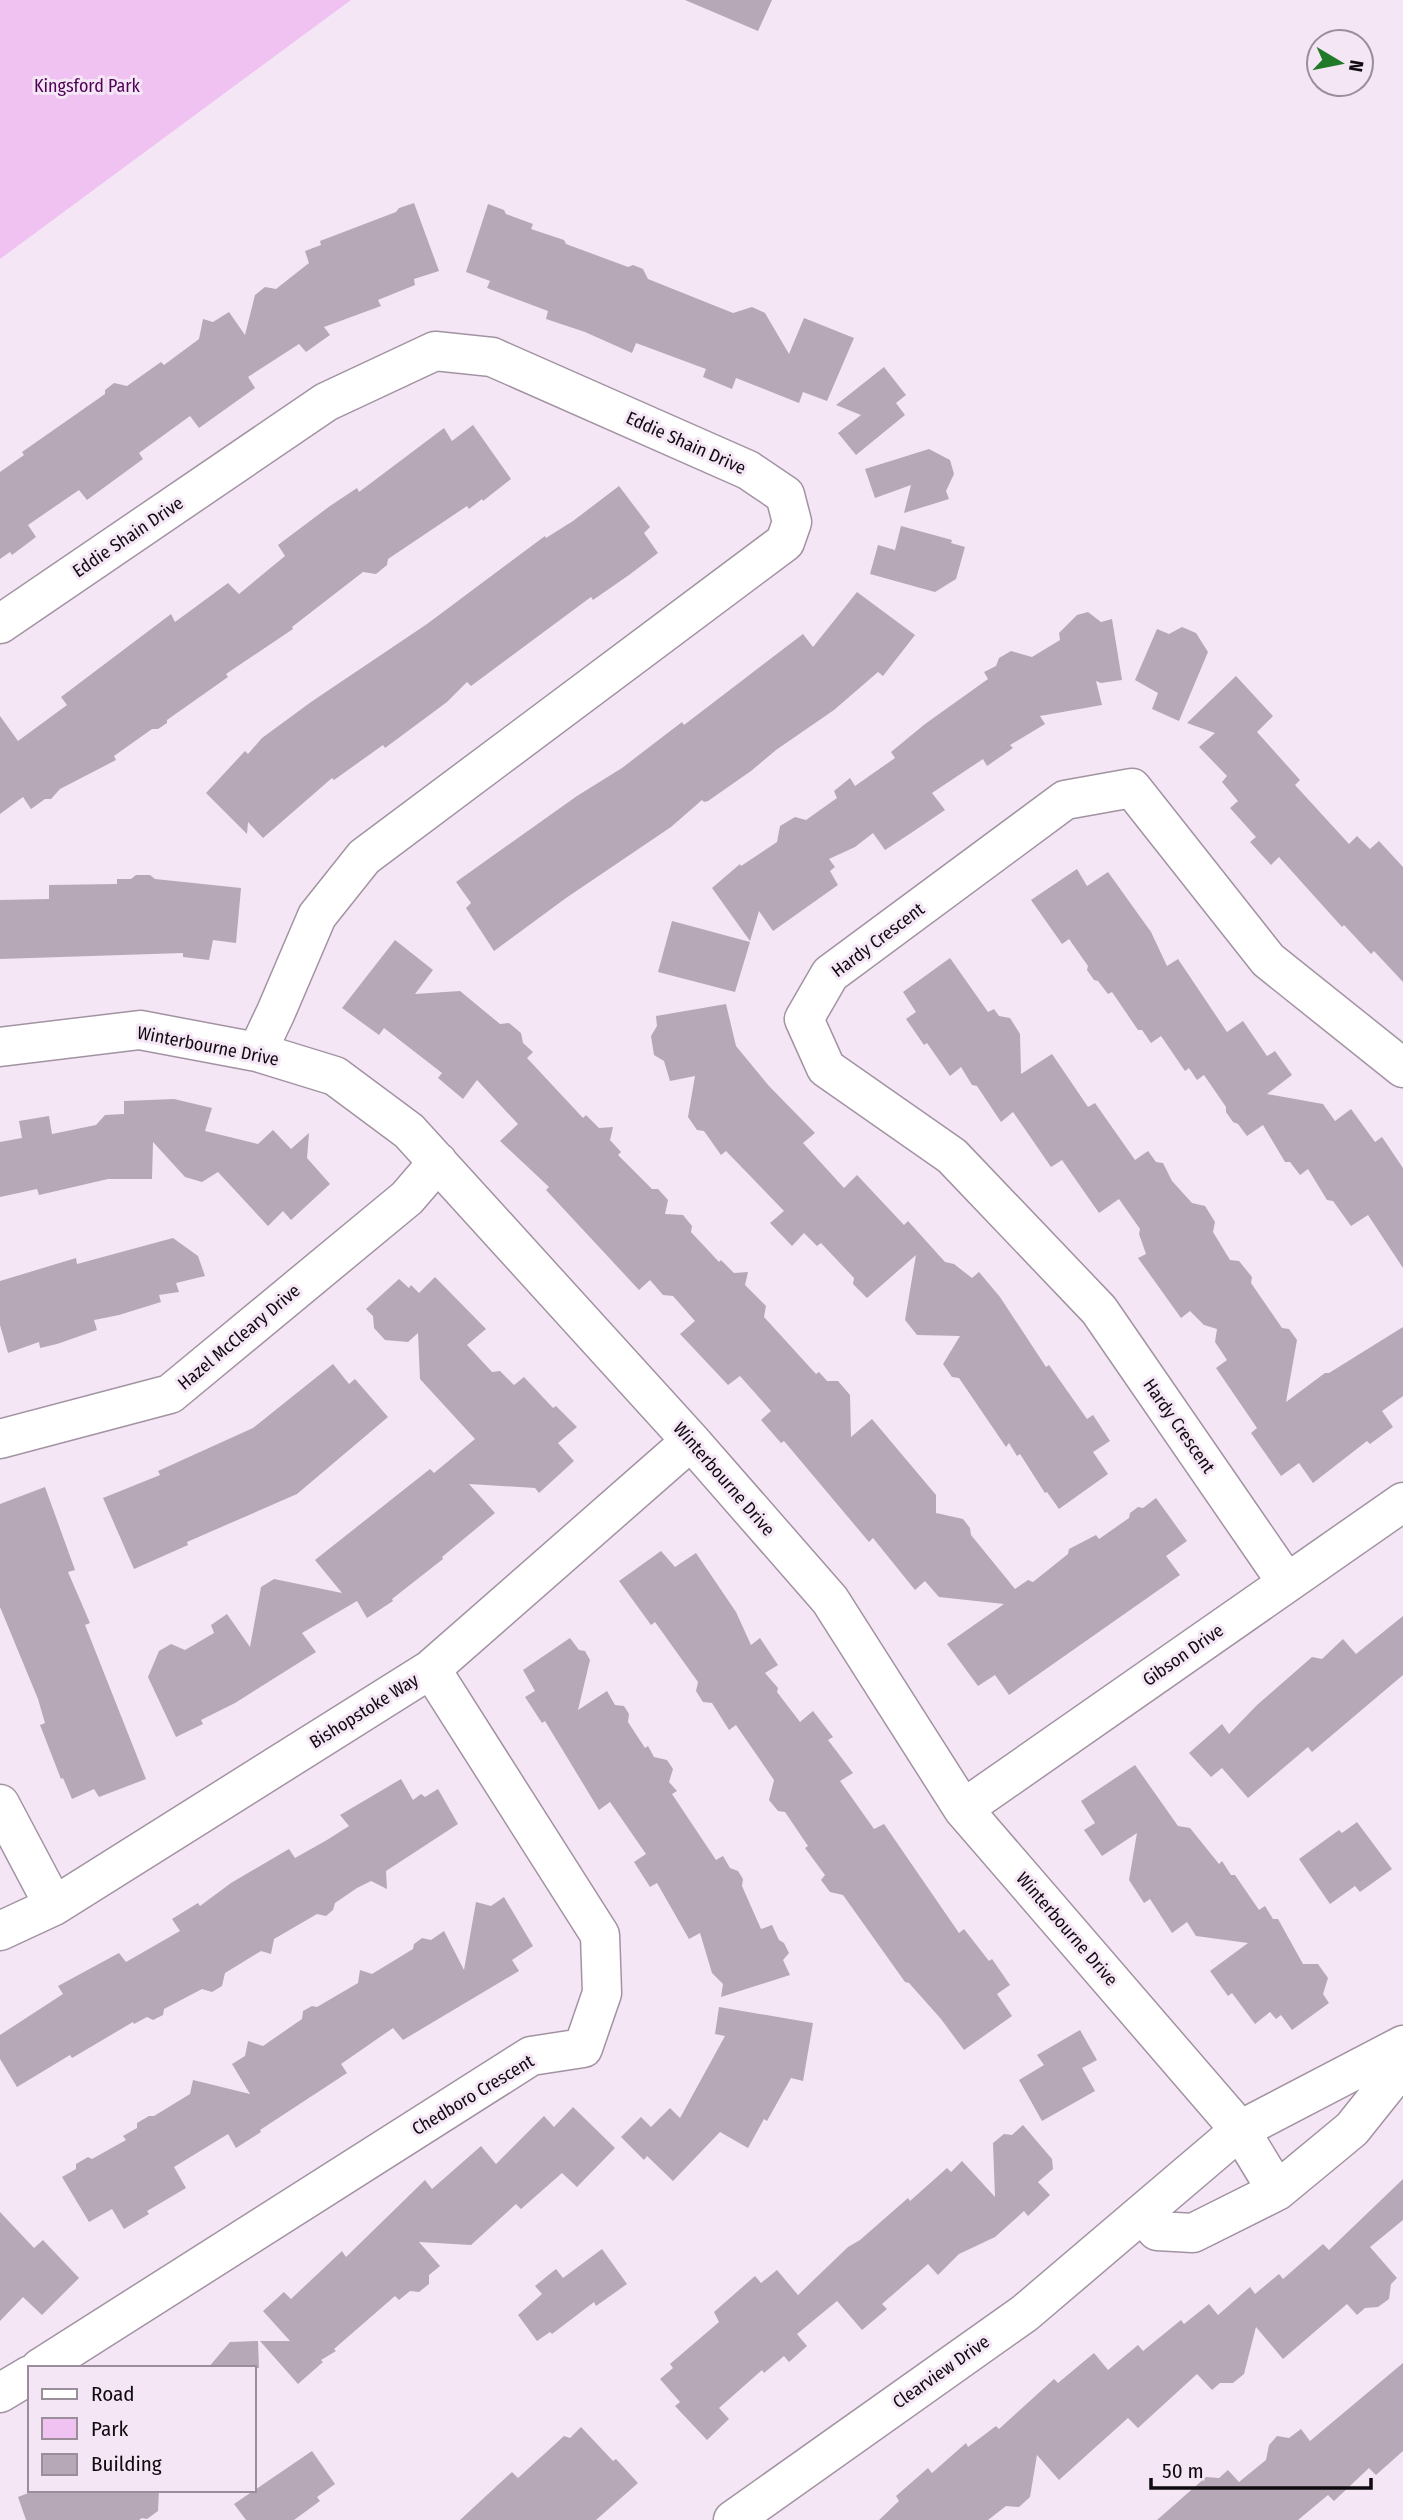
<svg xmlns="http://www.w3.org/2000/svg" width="1403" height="2520" viewBox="0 0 1403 2520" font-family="'Fira Sans Condensed',sans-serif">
<rect width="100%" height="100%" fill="#f5e6f6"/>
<path fill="#efc2f2" d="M0 0H351L0 259Z"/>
<path fill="#b6a8b7" d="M685 0H772L758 31Z
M414 203 439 271 414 279 415 285 378 300 381 306 324 327 330 335 306 352 299 344 248 377 255 388 199 428 190 416 139 453 143 459 87 500 79 490 28 525 36 537 12 555 10 552 0 559V472L24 455 22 452 105 394V390L114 383 127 386 161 362 164 365 199 339 203 319 213 322 229 312 245 335 255 295 265 287 276 289 309 263 305 251 321 245 320 241 396 212 399 208Z
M488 204 504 210 506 214 533 224 531 229 564 240 566 244 628 267 633 265 643 269 648 279 733 313 752 307 765 313 789 354 804 318 854 338 827 401 803 392 799 403 736 378 732 389 703 377 706 369 636 343 632 353 585 332 546 319 548 311 487 288 490 281 466 272Z
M884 367 906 395 896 403 905 415 856 455 838 433 861 415 836 405Z
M473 425 511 479 483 501 482 499 469 509 467 506 388 559 387 565 376 574 363 572 292 627 293 629 226 674 228 677 167 720V723L158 729H152L114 756 116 760 60 789 51 799H45L31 809 23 797 0 814V716L18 741 67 705 61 697 171 614 175 622 228 583 239 594 285 556 278 545 330 506 357 488 359 492 444 428 452 441Z
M929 449 950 460 954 474 946 491 949 499 904 513 911 485 875 498 865 469Z
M619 486 650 527 644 533 658 553 629 575 593 600 591 597 471 686 467 682 447 702 385 748 383 745 334 780 332 778 263 838 248 822 247 834 206 793 245 751 248 754 262 738 311 702 427 624 545 536 546 538 573 521Z
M901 526 952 540 951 543 965 547 956 579 935 592 870 574 878 545 895 550Z
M857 592 915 635 883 676 878 672 834 710 776 750 751 771 708 801 704 802 702 800 671 827 566 898 494 951 466 908 471 903 456 882 577 796 622 768 682 722 684 725 803 634 813 647Z
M1088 612 1101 622 1112 619 1122 680 1101 683 1096 681 1102 705 1040 716 1045 724 1010 745 1013 748 987 766 983 759 932 793 945 810 911 833 885 850 873 833 855 847 829 859 835 867 830 871 838 885 773 931 759 911 750 941 712 888 740 864 741 866 777 842 780 826 795 817 806 820 837 798 834 791 850 778 855 786 895 758 891 752 925 724 988 679 984 672 996 666 999 658 1011 651 1032 657 1060 640 1059 633 1077 615Z
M1182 627 1196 633 1208 652 1179 721 1152 709 1158 693 1135 680 1157 629 1169 634Z
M1236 676 1273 716 1257 732 1300 780 1295 785 1349 844 1357 836 1370 849 1379 841 1403 867V982L1374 951 1371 954 1344 925 1342 927 1279 857 1271 865 1250 842 1256 837 1230 808 1238 801 1222 782 1227 776 1199 747 1215 733 1187 723Z
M1077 869 1087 886 1108 872 1151 932 1167 966 1178 959 1227 1032 1243 1021 1267 1056 1275 1051 1292 1075 1267 1094 1323 1104 1335 1121 1351 1109 1375 1142 1382 1137 1403 1168V1268L1368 1215 1351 1226 1333 1201 1327 1200 1308 1169 1300 1175 1290 1162H1285L1263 1125 1247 1136 1238 1124 1233 1122 1226 1112V1107L1204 1075 1197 1080 1189 1068 1185 1071 1161 1036 1151 1043 1142 1030H1138L1112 992 1108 994 1098 981 1094 980 1087 970 1088 966 1069 939 1062 944 1031 900Z
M136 875H150L155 879 241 888 236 943 213 940 209 960 183 957V953L0 959V900L49 899V885L117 884V879H131Z
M672 921 750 942 735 992 658 972Z
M395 940 433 970 415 994 460 991 500 1024 509 1023 521 1033 523 1043 533 1052 527 1058 583 1118 586 1115 599 1128 613 1127 610 1140 621 1152 618 1155 652 1189H658L668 1200 665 1214 683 1215 692 1226 691 1232 719 1262 721 1260 734 1273 748 1272 745 1285 766 1306 764 1317 816 1374 819 1372 827 1381H838L850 1395 851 1437 872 1419 936 1495V1513L963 1519 970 1528 971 1535 1015 1589 1028 1580 1033 1582 1068 1554 1069 1549 1096 1535 1099 1539 1129 1518 1130 1513 1138 1507 1143 1508 1156 1498 1187 1541 1166 1556 1180 1575 1009 1695 995 1675 978 1686 947 1644 1004 1604 939 1597 925 1581 915 1590 873 1538 869 1542 784 1441 781 1443 761 1420 771 1411 740 1376 728 1385 680 1334 695 1321 673 1296 663 1295 650 1280 639 1290 546 1190 549 1187 500 1141 518 1124 477 1080 463 1099 438 1078 442 1073 384 1028 379 1035 342 1008Z
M950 958 988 1012 994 1009 999 1016 1010 1018 1020 1034 1021 1074 1052 1054 1088 1107 1095 1103 1135 1160 1148 1151 1156 1162 1163 1163 1172 1181 1192 1203 1205 1206 1215 1222 1213 1232 1230 1260 1239 1261 1252 1277 1251 1283 1282 1328 1289 1329 1297 1340 1286 1402 1325 1373H1329L1403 1327V1396L1382 1411 1393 1427 1370 1444 1367 1441 1313 1483 1299 1463 1281 1476 1251 1433 1257 1428 1216 1368 1227 1360 1215 1342 1217 1329 1204 1325 1190 1311 1181 1318 1138 1258 1146 1254 1139 1234 1140 1229 1119 1199 1099 1213 1062 1160 1051 1167 1013 1112 1001 1122 977 1086 972 1085 961 1067 950 1076 927 1043 924 1045 906 1019 916 1012 903 992Z
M726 1004 736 1046 769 1086 815 1133 803 1143 844 1188 857 1175 904 1225 908 1221 945 1262 954 1264 972 1278 979 1272 1000 1297 1046 1367 1049 1365 1087 1419 1093 1415 1110 1441 1093 1452 1108 1474 1059 1509 1047 1492 1045 1493 1020 1454 1017 1456 1009 1443 1006 1447 959 1378 952 1377 943 1364 960 1336 917 1335 905 1320 916 1255 867 1298 853 1284 854 1278 821 1243 817 1246 804 1233 792 1246 770 1223 784 1211 726 1151 721 1155 704 1131 697 1130 688 1117 695 1076 670 1081 664 1061 654 1055 651 1036 657 1026 656 1016Z
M174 1099 212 1108 205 1131 258 1144 273 1130 291 1149 309 1133 307 1158 330 1184 291 1220 283 1211 268 1226 218 1172 202 1182 185 1177 153 1142 152 1179H108L39 1195 37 1189 0 1197V1142L22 1138 19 1121 49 1116 52 1134 96 1125 105 1115 124 1114V1101Z
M173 1238 198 1256 205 1276 176 1283 179 1292 159 1295 161 1302 119 1315 94 1320 97 1330 57 1344 40 1348 39 1342 8 1353 0 1325V1281L76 1258 77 1264Z
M435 1277 486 1329 467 1345 492 1372 500 1371 514 1385 524 1377 553 1408 556 1406 577 1427 558 1443 574 1461 539 1493 535 1488 469 1484 495 1513 442 1557 443 1559 392 1599 393 1601 367 1618 357 1601 302 1633 316 1652 235 1703 201 1720 203 1724 176 1737 148 1677 159 1651 171 1644 185 1650 214 1633 211 1625 227 1614 250 1647 261 1587 274 1579 342 1593 315 1560 430 1469 434 1473 475 1439 420 1379 418 1333 408 1342 385 1340 374 1328 373 1316 366 1309 399 1279 409 1288 411 1285 419 1293Z
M333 1364 349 1384 355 1379 388 1417 297 1494 187 1542 188 1545 134 1569 103 1498 160 1475 158 1471 253 1428Z
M45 1487 75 1570 68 1572 90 1623 85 1625 146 1779 99 1797 94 1789 72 1799 63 1778 61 1779 40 1725 45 1723 38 1699 0 1607V1504Z
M661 1551 675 1567 696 1553 736 1612 751 1645 760 1638 778 1665 765 1673 778 1688 777 1692 800 1722 813 1711 833 1737 828 1740 853 1773 840 1781 874 1829 884 1824 959 1933 964 1929 989 1961 992 1959 1010 1985 997 1994 1012 2016 964 2050 941 2019 909 1983 905 1982 843 1895 830 1892 821 1880 825 1875 805 1848 808 1846 785 1812 778 1811 769 1800 774 1780 736 1725 729 1730 712 1703 703 1702 696 1691 698 1682 655 1622 651 1625 619 1581Z
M1403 1616V1675L1312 1752 1308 1747 1248 1798 1222 1768 1211 1777 1189 1753 1222 1724 1229 1734 1257 1705 1312 1657 1322 1659 1343 1639 1356 1654Z
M570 1638 579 1650 585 1651 590 1660 578 1710 607 1691 615 1705 624 1706 629 1714 628 1722 645 1748 648 1746 654 1757 667 1760 673 1769 669 1782 677 1791 672 1794 716 1860 723 1856 730 1868 738 1871 743 1879 742 1886 761 1929 772 1925 779 1940 784 1943 789 1953 783 1960 790 1975 721 1997 723 1984 712 1973 700 1933 689 1939 657 1883 650 1887 634 1862 646 1854 610 1802 599 1810 545 1721 542 1723 525 1697 535 1691 523 1670Z
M1135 1765 1178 1826 1190 1828 1219 1864 1222 1861 1231 1875H1235L1259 1910 1265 1906 1273 1919H1278L1303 1964H1318L1328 1978 1323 1994 1329 2003 1292 2030 1281 2015 1276 2019 1270 2012 1255 2024 1232 1993 1228 1996 1210 1971 1248 1943 1196 1936 1187 1922 1172 1933 1150 1899 1144 1903 1129 1880 1137 1833 1102 1856 1084 1830 1095 1823 1081 1801Z
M401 1779 413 1800 421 1794 425 1797 438 1789 458 1824 386 1871 387 1889 371 1881 357 1888 335 1903 333 1910 326 1916 317 1914 274 1939 271 1954 261 1951 225 1973 222 1986 212 1992 202 1989 164 2009 163 2015 153 2020 147 2017 134 2024 133 2022 72 2058 70 2055 17 2087 0 2059V2035L63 1994 58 1986 119 1953 126 1962 180 1931 172 1919 198 1903 200 1906 231 1883 289 1849 295 1858 327 1840 349 1826 340 1815Z
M1357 1822 1392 1869 1360 1892 1355 1886 1330 1904 1299 1859 1339 1830 1342 1833Z
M504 1897 533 1946 512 1960 519 1971 403 2040 393 2028 341 2064 347 2073 260 2130 261 2132 236 2148 228 2134 174 2167 186 2188 147 2211 149 2214 124 2229 112 2209 89 2222 62 2177 76 2169V2164L88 2157 92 2159 126 2140 123 2136 137 2128V2123L149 2116H154L190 2094 193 2080 250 2094 232 2064 245 2056 248 2041 263 2046 302 2019 303 2011 312 2006 317 2007 358 1983 360 1970 372 1974 413 1949 414 1944 422 1938 431 1940 444 1931 464 1970 476 1902 491 1906Z
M719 2007 813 2023 803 2081 791 2078 767 2121 764 2119 748 2148 720 2132 673 2181 647 2156 644 2160 621 2137 641 2117 651 2127 670 2108 680 2118 725 2036 715 2034Z
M1080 2030 1097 2060 1082 2068 1095 2091 1042 2121 1019 2080 1044 2065 1037 2055Z
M573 2107 615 2148 577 2187 562 2173 521 2209 516 2204 471 2245 419 2242 440 2266 429 2275V2284L419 2292 410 2291 399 2300 395 2296 334 2349 336 2351 321 2360 323 2362 298 2384 260 2341H290L263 2311 284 2292 291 2299 342 2251 346 2257 425 2180 432 2189 481 2146 496 2164 544 2116 554 2127Z
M1023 2125 1052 2159 1053 2169 1038 2182 1050 2195 1028 2216 1024 2211 995 2237 959 2254 938 2275 928 2264 882 2304 887 2309 862 2330 837 2301 797 2334 807 2346 789 2362 784 2356 764 2373 762 2370 719 2408 729 2419 707 2440 675 2406 680 2402 660 2379 673 2368 670 2364 719 2322 714 2312 755 2276 761 2283 777 2270 798 2295 848 2247 860 2240 908 2198 910 2201 947 2168 951 2172 962 2161 995 2197 993 2143 1004 2134 1012 2135Z
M1403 2179V2220L1370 2247 1397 2278 1391 2284 1389 2299 1378 2307 1365 2308 1357 2315 1347 2304 1283 2359 1256 2327 1244 2374 1233 2383H1220L1212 2390 1197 2374 1138 2428 1128 2418 1059 2480 1037 2455 1030 2497 1019 2507 1006 2506 988 2520H879L899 2501 896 2496 928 2468 932 2473 966 2443 968 2447 996 2426 999 2429 1054 2379 1058 2383 1094 2353 1108 2370 1138 2345 1143 2351 1181 2320 1184 2324 1209 2304 1218 2315 1250 2287 1255 2294 1279 2274 1283 2279 1323 2244 1329 2250Z
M0 2212 34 2248 43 2240 79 2278 42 2315 23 2297 0 2321Z
M602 2249 627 2284 596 2306 594 2302 552 2334 550 2332 537 2341 518 2315 542 2294 535 2286 556 2269 563 2278Z
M258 2341 259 2368H208L230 2342Z
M1403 2363V2451L1376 2475 1369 2468 1334 2501 1328 2495 1298 2520H1157L1206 2477 1219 2478 1228 2470 1239 2482 1266 2460 1269 2445 1277 2436 1289 2438 1301 2429 1310 2441Z
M581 2427 613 2461 616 2459 638 2483 596 2520H460L512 2472 518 2478 564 2436 570 2438Z
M312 2451 335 2484 317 2497 320 2501 294 2520H246L234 2504Z
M36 2490H159L158 2511 147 2519 142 2518 139 2520H26L18 2497Z"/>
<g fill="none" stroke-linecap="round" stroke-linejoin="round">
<g stroke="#a293a2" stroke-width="41">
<path id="minor" d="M0 624 326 402 435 351 492 357 748 470 785 495 792 522 785 542 364 857 317 916 276 1012 257 1052
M0 1047 140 1030 257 1052 335 1076 409 1131 691 1441 830 1600 963 1809 1240 2130 1277 2191
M0 1439 170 1394 407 1198 438 1162
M1287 1583 1099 1310 952 1156 826 1068 804 1019 830 974 1065 800 1132 788 1268 960 1403 1068
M0 1804 54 1906
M963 1809 1403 1502
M0 1931 54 1906 431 1669 691 1441
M1142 2214 1157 2231 1193 2233 1277 2191 1352 2129 1403 2065
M40 2368 531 2056 583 2048 602 1993 600 1935 431 1669
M0 2393 30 2375
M733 2520 1025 2313 1240 2130 1403 2045"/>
</g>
<use href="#minor" stroke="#fff" stroke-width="38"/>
</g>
<g text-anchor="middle" stroke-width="6" stroke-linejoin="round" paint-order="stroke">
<g font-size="18" fill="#510058" stroke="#f5e6f6">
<text x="87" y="92">Kingsford Park</text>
</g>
<g font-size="18" fill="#100b10" stroke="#f5e6f6">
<text transform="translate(686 443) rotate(24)" y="6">Eddie Shain Drive</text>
<text transform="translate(128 537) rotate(-34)" y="6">Eddie Shain Drive</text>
<text transform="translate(878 940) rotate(-37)" y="6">Hardy Crescent</text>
<text transform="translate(208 1046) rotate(11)" y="6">Winterbourne Drive</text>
<text transform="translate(239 1337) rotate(-40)" y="6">Hazel McCleary Drive</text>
<text transform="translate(1179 1426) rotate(55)" y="6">Hardy Crescent</text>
<text transform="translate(724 1479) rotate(49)" y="6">Winterbourne Drive</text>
<text transform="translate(1183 1655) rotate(-35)" y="6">Gibson Drive</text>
<text transform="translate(364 1711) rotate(-32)" y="6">Bishopstoke Way</text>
<text transform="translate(1067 1929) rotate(49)" y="6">Winterbourne Drive</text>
<text transform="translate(473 2095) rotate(-31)" y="6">Chedboro Crescent</text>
<text transform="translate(941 2372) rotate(-35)" y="6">Clearview Drive</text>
</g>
</g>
<rect x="28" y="2366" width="228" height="126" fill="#f5e6f6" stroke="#998e9a" stroke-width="2"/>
<rect x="42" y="2389" width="35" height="10" fill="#ffffff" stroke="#998e9a" stroke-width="2"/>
<text x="91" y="2401" font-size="21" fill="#100b10">Road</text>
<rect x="42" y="2418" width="35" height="21" fill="#efc2f2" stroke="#998e9a" stroke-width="2"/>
<text x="91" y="2436" font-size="21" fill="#100b10">Park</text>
<rect x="42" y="2454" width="35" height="21" fill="#b6a8b7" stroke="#998e9a" stroke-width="2"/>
<text x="91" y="2471" font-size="21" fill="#100b10">Building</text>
<g transform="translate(1340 63) rotate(100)"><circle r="33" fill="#f5e6f6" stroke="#998e9a" stroke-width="2"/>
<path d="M0-5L12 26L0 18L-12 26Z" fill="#217a29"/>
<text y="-10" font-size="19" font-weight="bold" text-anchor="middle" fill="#100b10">N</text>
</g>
<path d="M1151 2478v10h220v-10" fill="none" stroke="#100b10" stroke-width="3.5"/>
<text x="1162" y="2478" font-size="21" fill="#100b10" stroke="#f5e6f6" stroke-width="5" paint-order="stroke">50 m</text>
</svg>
